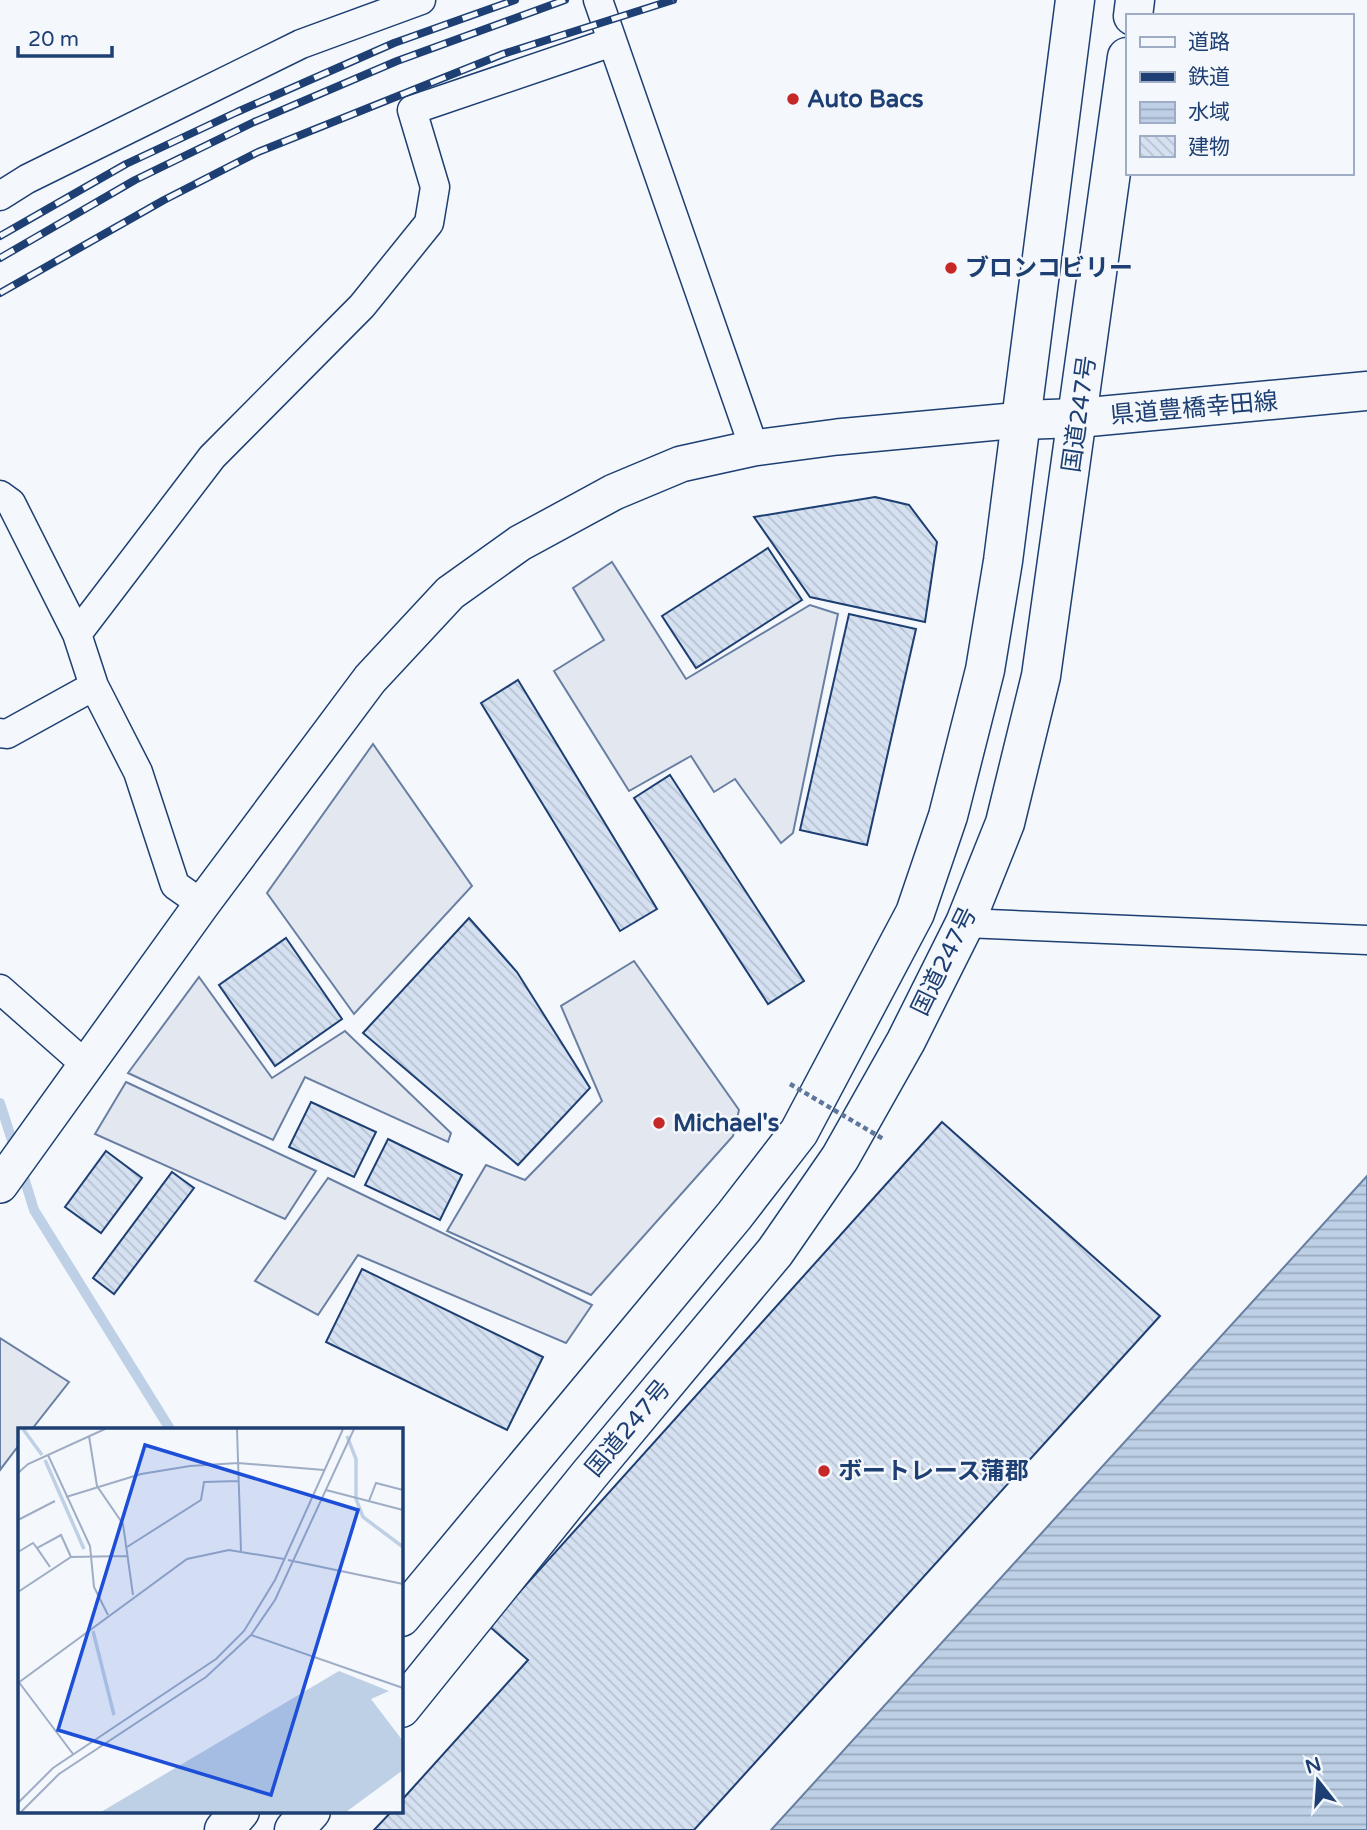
<svg xmlns="http://www.w3.org/2000/svg" width="1367" height="1830" viewBox="0 0 1367 1830" font-family="'Varela Round','Noto Sans JP',sans-serif">
<defs>
<pattern id="water-rules" width="6" height="5" patternUnits="userSpaceOnUse" patternTransform="scale(1.75)"><rect width="6" height="5" fill="#bed0e5"/><path d="M0 2.5h6" fill="none" stroke="#9aaabe"/></pattern>
<pattern id="building-back-hatch" width="6" height="6" patternUnits="userSpaceOnUse" patternTransform="scale(1.75)"><rect width="6" height="6" fill="#d5e0f0"/><path d="M-1 5l2 2M0 0l6 6M5-1l2 2" fill="none" stroke="#b6c1d1"/></pattern>
</defs>
<rect width="100%" height="100%" fill="#f4f7fb"/>
<path fill="#e3e8f0" stroke="#687fa3" stroke-width="2" d="M612 562 686 679 810 605 838 614 793 833 781 843 735 779 714 792 691 756 629 791 554 671 604 640 573 588Z
M373 744 472 886 354 1014 267 893Z
M634 961 739 1110 733 1136 591 1295 447 1231 486 1165 525 1180 602 1101 561 1006Z
M199 977 272 1078 345 1031 451 1133 448 1142 305 1077 273 1140 128 1073Z
M126 1082 316 1171 285 1219 95 1134Z
M328 1178 592 1305 566 1343 358 1255 318 1315 255 1281Z
M0 1338 69 1382 32 1429H19V1445L0 1470Z"/>
<path fill="url(#water-rules)" stroke="#687fa3" stroke-width="2" d="M1367 1176V1830H771Z"/>
<g fill="none" stroke-linecap="round" stroke-linejoin="round">
<path stroke="#bed0e5" stroke-width="10" d="M0 1103 15 1150
M22 1171 34 1210 170 1429"/>
</g>
<path fill="url(#building-back-hatch)" stroke="#1d3f73" stroke-width="2" d="M875 497 909 505 937 542 925 622 810 597 754 517Z
M768 548 802 600 696 668 662 616Z
M849 614 916 629 867 845 800 830Z
M518 680 657 909 620 931 481 703Z
M670 775 804 981 768 1004 634 798Z
M469 918 517 972 590 1088 518 1165 363 1033Z
M286 938 342 1019 275 1066 219 985Z
M311 1102 376 1132 354 1177 289 1147Z
M942 1122 1160 1316 694 1830H374L392 1811H401V1801L528 1660 489 1626Z
M388 1139 462 1175 440 1220 365 1185Z
M106 1151 142 1178 101 1233 65 1207Z
M172 1172 194 1188 114 1294 93 1278Z
M362 1269 543 1357 507 1430 326 1342Z"/>
<g fill="none" stroke-linecap="round" stroke-linejoin="round">
<g stroke="#1d3f73" stroke-width="31">
<path id="minor" d="M598 0 754 448
M0 196 27 179 301 44 421 0
M0 495 11 503 77 634 94 686 138 772 175 885 202 904
M77 634 212 457 362 306 429 223 435 187 412 110 612 42
M0 733 7 734 94 686
M965 923 1367 940
M0 989 86 1065"/>
</g>
<g stroke="#1d3f73" stroke-width="38">
<path id="tertiary" d="M0 1185 202 904 370 679 450 593 520 543 614 492 681 464 754 448 837 437 1021 420"/>
</g>
<g stroke="#1d3f73" stroke-width="41">
<path id="secondary" d="M1021 420 1078 418 1367 391"/>
</g>
<g stroke="#1d3f73" stroke-width="41">
<path id="trunk" d="M1133 16 1135 0
M401 1617 734 1216 799 1132 915 913 948 816 985 670 1003 561 1075 0
M401 1708 589 1475 775 1252 840 1158 906 1041 965 923 1005 823 1041 676 1127 57
M224 1830 240 1811
M294 1830 311 1811"/>
</g>
<use href="#minor" stroke="#f4f7fb" stroke-width="28"/>
<use href="#tertiary" stroke="#f4f7fb" stroke-width="35"/>
<use href="#secondary" stroke="#f4f7fb" stroke-width="38"/>
<use href="#trunk" stroke="#f4f7fb" stroke-width="38"/>
<g stroke="#1d3f73" stroke-width="8">
<path id="rail" d="M0 236 126 164 237 112 394 43 515 0
M0 258 135 180 254 122 397 61 565 0
M0 293 164 200 258 152 503 54 673 0"/>
</g>
<use href="#rail" stroke="#f4f7fb" stroke-width="5" stroke-dasharray="16" stroke-linecap="butt"/>
<path stroke="#5e769c" stroke-width="4.5" stroke-dasharray="5 3.5" stroke-linecap="butt" d="M790 1084 885 1140"/>
</g>
<g fill="#c62828" stroke="#f4f7fb" stroke-width="2.5">
<circle cx="793" cy="99" r="7"/>
<circle cx="951" cy="268" r="7"/>
<circle cx="659" cy="1123" r="7"/>
<circle cx="824" cy="1471" r="7"/>
</g>
<g text-anchor="middle" stroke-width="5" stroke-linejoin="round" paint-order="stroke">
<g font-size="24" font-weight="bold" fill="#1d3f73" stroke="#f4f7fb" text-anchor="start">
<text x="807" y="107">Auto Bacs</text>
<text x="965" y="276">ブロンコビリー</text>
<text x="673" y="1131">Michael's</text>
<text x="838" y="1479">ボートレース蒲郡</text>
</g>
<g font-size="24" fill="#1d3f73" stroke="#f4f7fb">
<text transform="translate(1194 408) rotate(-5)" y="8">県道豊橋幸田線</text>
<text transform="translate(1079 414) rotate(-82)" y="8">国道247号</text>
<text transform="translate(944 961) rotate(-64)" y="8">国道247号</text>
<text transform="translate(628 1428) rotate(-50)" y="8">国道247号</text>
</g>
</g>
<g transform="translate(18 1428)">
<rect width="385" height="385" fill="#f4f7fb"/>
<path d="M321 243 371 263 353 271 385 313V342L328 384H83Z" fill="#bed0e5"/>
<path fill="none" stroke="#bed0e5" stroke-width="3.5" d="M5 1 24 27M329 8 338 31V71L345 89 385 119M27 32 66 121M75 203 96 287"/>
<path fill="none" stroke="#9eadc5" stroke-width="2" d="M219 1 223 123M71 8 79 58 105 96 115 167M30 27 72 118 76 159 90 187M0 45 10 36 87 1M308 62 385 82M48 69 123 46 172 38 220 35 306 42M351 73 358 55 385 62M0 92 37 73M109 119 183 72 186 54 220 53M0 124 15 115 19 120M270 132 385 156M32 139 19 120 43 107 53 129M0 164 53 129 109 128M233 207 385 260M0 253 55 326M0 255 169 131 211 122 266 131M0 375 35 340 198 231 226 203 257 152 325 1M3 384 41 346 188 249 233 207 257 172 336 1"/>
<path fill="#1d4ed8" fill-opacity="0.15" stroke="#1d4ed8" stroke-width="3.5" d="M127 17 340 82 253 367 40 302Z"/>
<rect width="385" height="385" fill="none" stroke="#1d3f73" stroke-width="3.5"/>
</g>
<rect x="1126" y="14" width="228" height="161" fill="#f4f7fb" stroke="#9eadc5" stroke-width="2"/>
<rect x="1140" y="37" width="35" height="10" fill="#f4f7fb" stroke="#9eadc5" stroke-width="2"/>
<text x="1188" y="49" font-size="21" fill="#1d3f73">道路</text>
<rect x="1140" y="72" width="35" height="10" fill="#1d3f73" stroke="#9eadc5" stroke-width="2"/>
<text x="1188" y="84" font-size="21" fill="#1d3f73">鉄道</text>
<rect x="1140" y="102" width="35" height="21" fill="url(#water-rules)" stroke="#9eadc5" stroke-width="2"/>
<text x="1188" y="119" font-size="21" fill="#1d3f73">水域</text>
<rect x="1140" y="136" width="35" height="21" fill="url(#building-back-hatch)" stroke="#9eadc5" stroke-width="2"/>
<text x="1188" y="154" font-size="21" fill="#1d3f73">建物</text>
<g transform="translate(1318 1781) rotate(343)" stroke="#f4f7fb" stroke-width="5" paint-order="stroke">
<path d="M0-5L12 26L0 18L-12 26Z" fill="#1d3f73"/>
<text y="-10" font-size="19" font-weight="bold" text-anchor="middle" fill="#1d3f73">N</text>
</g>
<path d="M18 46v10h94v-10" fill="none" stroke="#1d3f73" stroke-width="3.5"/>
<text x="28" y="46" font-size="21" fill="#1d3f73" stroke="#f4f7fb" stroke-width="5" paint-order="stroke">20 m</text>
</svg>
